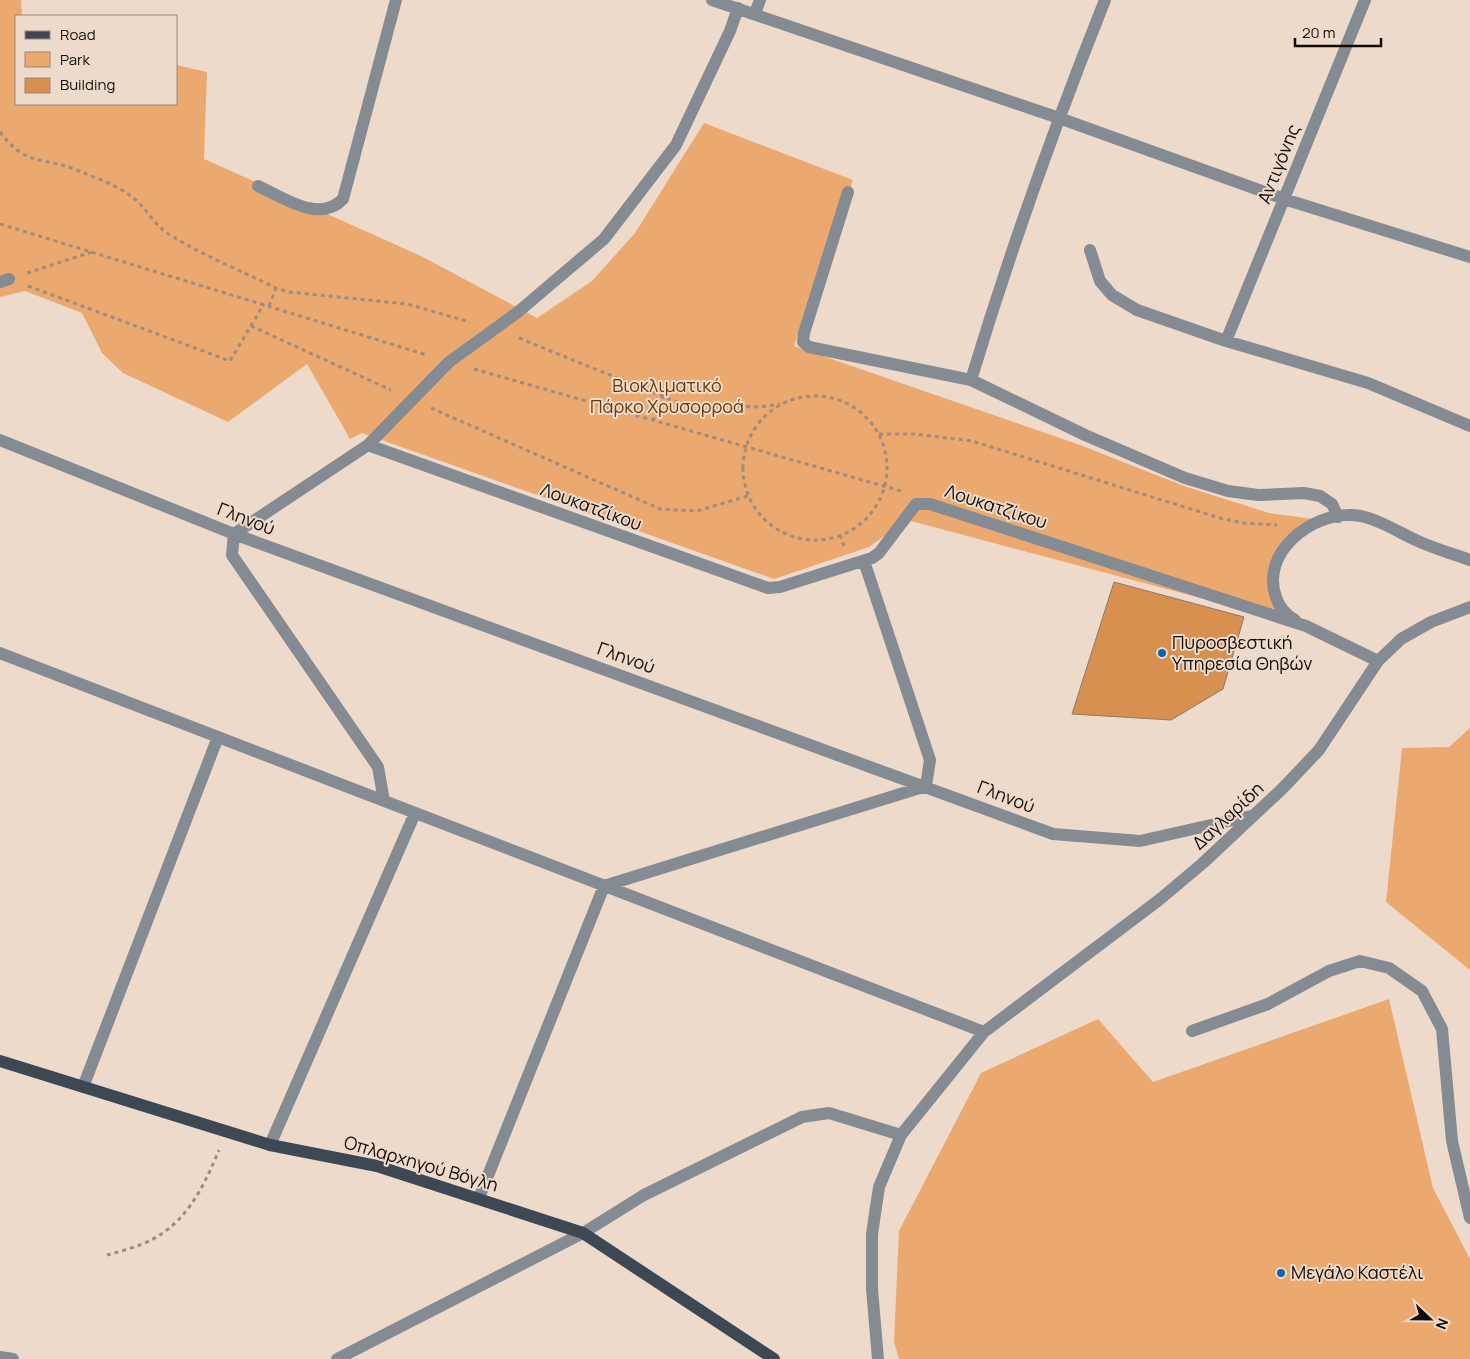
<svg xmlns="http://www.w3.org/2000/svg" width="1470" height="1359" viewBox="0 0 1470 1359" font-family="Manrope,sans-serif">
<rect width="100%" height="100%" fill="#eedaca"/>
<path fill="#eba970" d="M0 0H21L22 16H16V104H176V65L207 72 204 159 421 256 537 318 592 281 635 233 704 123 853 180 794 346 1080 445 1184 486 1269 513 1314 519 1281 552 1273 590 1306 626 907 520 869 547 774 579 362 433 350 439 307 364 228 422 123 373 102 353 82 313 25 291 0 297Z
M1470 728V970L1386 902 1402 748 1449 747Z
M1389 999 1433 1188 1470 1259V1359H899L894 1342 899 1231 981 1073 1098 1019 1153 1082Z"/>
<path fill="#d79050" stroke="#8b7a6b" d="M1114 582 1244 617 1223 689 1171 720 1072 714Z"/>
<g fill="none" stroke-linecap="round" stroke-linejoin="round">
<path stroke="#9c8d81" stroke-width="3" stroke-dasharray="4 4" stroke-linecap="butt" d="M0 132C28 169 43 155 79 171 98 179 120 186 136 200 147 210 154 224 167 233 201 255 240 270 276 288L289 292 407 304 470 322
M0 224 427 355
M27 273 92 252
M28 286 230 361 264 304
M269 306 276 288
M251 326 391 390
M519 338 679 403 725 406 760 407 780 404
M474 369 901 491
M743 468a72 72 0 1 1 144 0a72 72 0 1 1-144 0Z
M431 408 660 509 697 511 748 496
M653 421 663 397
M879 434H915L972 441 1220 518 1243 523 1277 525
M840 535 844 546
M107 1255C121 1251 138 1247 151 1240 187 1222 204 1186 219 1150"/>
<path stroke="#858b93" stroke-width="12" d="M712 0 1059 118 1284 199 1470 257
M755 13 760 0
M258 186C283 197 319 224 343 199L396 0
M848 192 804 333 803 342 809 347 971 380 1085 435 1185 478 1228 491 1258 495 1304 493 1320 496 1332 504 1338 517
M1090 250 1100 281 1112 295 1137 310 1226 341 1368 383 1470 426
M0 282 9 279
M1226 341 1365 0
M971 380C1010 251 1055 125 1105 0
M0 440 234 534 1053 834 1140 841 1251 816
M368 445 768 588 780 587 872 558 879 553 916 504H930L1306 626 1378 661
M234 534 368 445 449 362 518 312 604 239 676 145 730 31 738 8
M234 534 232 555 378 767 384 801
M1295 620C1286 615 1279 607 1276 597 1260 553 1311 513 1352 515 1375 516 1399 533 1420 542 1436 549 1453 554 1470 560
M0 653 984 1032
M1192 1031 1268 1004 1329 971 1360 961 1389 968 1422 991 1442 1029 1452 1141 1470 1218
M83 1087 218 737
M270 1145 415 813
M479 1198 604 886 926 786 930 760 864 561
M0 1357 13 1359
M337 1359 583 1233 644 1195 802 1117 829 1113 901 1135
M878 1359 872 1289V1234L879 1187 901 1135 984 1032 1159 900 1203 863 1283 788 1319 750 1378 661 1401 639 1431 622 1470 607"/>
<path stroke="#3d4855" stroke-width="12" d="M0 1061 270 1145 377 1166 583 1233 774 1359"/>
</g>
<g fill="#1162b1" stroke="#eedaca" stroke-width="2">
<circle cx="1162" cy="653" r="5"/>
<circle cx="1281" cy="1273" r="5"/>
</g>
<g text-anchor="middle" stroke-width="4" stroke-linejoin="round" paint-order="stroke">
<g font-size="18" fill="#110b06" stroke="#eedaca">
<text transform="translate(1279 164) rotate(-68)" y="6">Αντιγόνης</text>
<text transform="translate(591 507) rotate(20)" y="6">Λουκατζίκου</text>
<text transform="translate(996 507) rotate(18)" y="6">Λουκατζίκου</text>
<text transform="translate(246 519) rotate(21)" y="6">Γληνού</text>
<text transform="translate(626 658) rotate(20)" y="6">Γληνού</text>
<text transform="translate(1006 797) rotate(21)" y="6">Γληνού</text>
<text transform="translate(1228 816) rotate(-43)" y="6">Δαγλαρίδη</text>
<text transform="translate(421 1164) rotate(16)" y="6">Οπλαρχηγού Βόγλη</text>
</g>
<g font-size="18" fill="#673904" stroke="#eedaca">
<text x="667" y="392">Βιοκλιματικό<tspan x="667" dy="21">Πάρκο Χρυσορροά</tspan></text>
</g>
<g font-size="18" fill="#110b06" stroke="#eedaca" text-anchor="start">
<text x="1172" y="649">Πυροσβεστική<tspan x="1172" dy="21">Υπηρεσία Θηβών</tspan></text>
<text x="1291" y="1279">Μεγάλο Καστέλι</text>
</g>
</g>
<rect x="15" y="15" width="162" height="90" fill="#eedaca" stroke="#96877c"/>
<rect x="25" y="31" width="25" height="8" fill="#3d4855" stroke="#96877c"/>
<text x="60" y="40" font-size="15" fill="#110b06">Road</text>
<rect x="25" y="52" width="25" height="15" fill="#eba970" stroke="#96877c"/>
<text x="60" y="65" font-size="15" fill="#110b06">Park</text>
<rect x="25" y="78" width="25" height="15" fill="#d79050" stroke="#96877c"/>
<text x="60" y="90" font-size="15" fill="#110b06">Building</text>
<g transform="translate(1430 1319) rotate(112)" stroke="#eedaca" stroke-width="4" paint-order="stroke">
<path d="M0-4L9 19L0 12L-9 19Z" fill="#110b06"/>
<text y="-8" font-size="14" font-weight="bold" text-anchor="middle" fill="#110b06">N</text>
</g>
<path d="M1295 38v8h86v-8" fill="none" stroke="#110b06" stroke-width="2.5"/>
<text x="1302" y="38" font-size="15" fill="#110b06" stroke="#eedaca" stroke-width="4" paint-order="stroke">20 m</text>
</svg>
